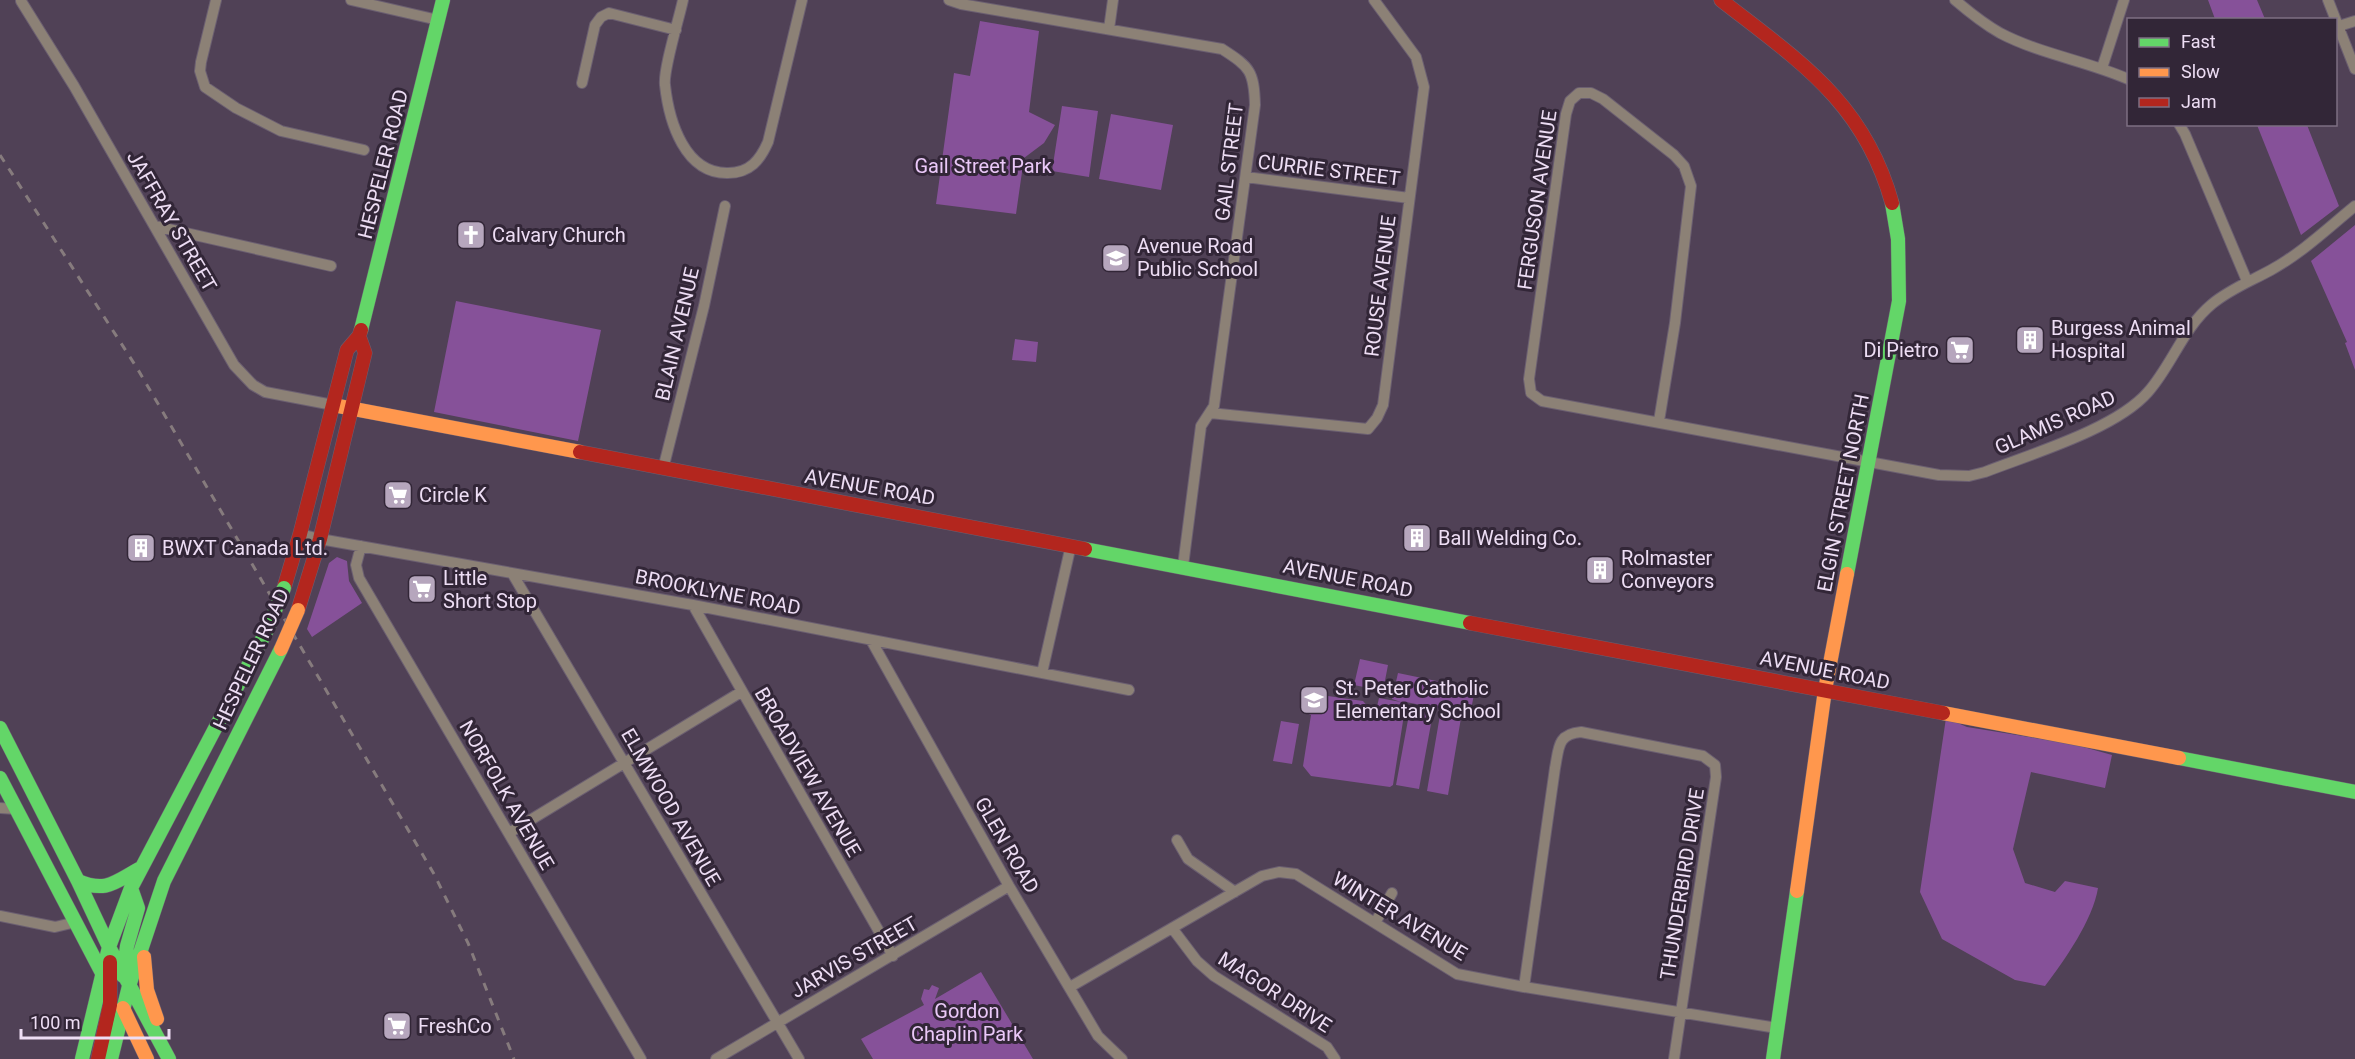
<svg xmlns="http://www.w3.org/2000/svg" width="2355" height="1059" viewBox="0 0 2355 1059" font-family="Roboto,sans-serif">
<rect width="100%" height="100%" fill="#504156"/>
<path fill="#865199" d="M2208 0H2257L2265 19H2215Z
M980 21 1039 31 1029 112 1055 125 1044 143 1024 158 1016 214 936 204 954 73 970 76Z
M1062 106 1098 111 1089 177 1052 171Z
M1111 114 1173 125 1161 190 1099 179Z
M2257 125H2307L2339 206 2301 235Z
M2355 225V370L2345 343 2347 342 2311 261Z
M456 301 601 330 578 441 434 412Z
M1015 339 1038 342 1036 362 1012 360Z
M337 557 347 561 349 581 362 603 312 637 307 629 329 563Z
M1360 659 1388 665 1383 691 1354 685Z
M1398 673 1475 689 1470 715 1406 702 1393 785 1390 787 1311 776 1303 766 1311 715 1306 713 1309 702H1312L1314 694 1363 701 1375 715 1379 698 1401 702 1392 699Z
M1410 709 1433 713 1419 789 1396 785Z
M1440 715 1461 718 1448 795 1427 791Z
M1946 718 1967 727 2073 744 2112 755 2105 788 2031 772 2013 849 2025 883 2055 892 2065 881 2098 888C2093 920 2064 961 2045 986L2015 980 1942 939 1920 892Z
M1281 721 1299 724 1292 764 1273 761Z
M981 972 1033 1059H873L861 1039 924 1005 921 999 924 989 929 990 932 985 939 988 935 999Z"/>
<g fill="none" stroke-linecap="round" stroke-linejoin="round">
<g stroke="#6b5f71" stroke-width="12">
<path id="street" d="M216 0 201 62 200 71 205 87 236 108 281 131 364 150
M351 0 438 20
M683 0C679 19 663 70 665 85 669 122 685 174 728 173 750 173 760 160 768 142L802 0
M949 0 961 4 1222 49C1250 67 1254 71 1255 105L1214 406 1201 426 1183 566
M1955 0C1969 12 1984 24 2000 33 2040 54 2087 61 2128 79
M2328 0 2355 69
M21 1 74 86 234 365 253 385 265 392 333 405
M2339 26 2355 21
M1109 29 1113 0
M2102 68 2124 0
M582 83 595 25 601 17 609 13 676 30
M2179 124 2185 134 2247 281
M1246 177 1409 198
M155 226 331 266
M1210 413 1368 429 1377 418 1383 405 1424 87 1416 57 1374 0
M1659 421 1675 323 1691 186 1684 166 1674 155 1603 99 1591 93H1579L1570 101 1566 114 1529 379 1531 393 1542 401 1939 475 1969 476 1985 472C2031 454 2116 429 2148 392 2172 365 2183 328 2212 304 2230 289 2251 281 2271 270 2302 253 2328 228 2355 206
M663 469 704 306 725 206
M300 534 320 539 693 605 1129 690
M361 546 356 565 359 578 641 1059
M512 573 799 1059
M693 605 893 956
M871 640 1009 886 1098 1036 1122 1059
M1042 673 1071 545
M0 808 16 809
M509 833 741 692
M1177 840 1188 859 1235 892
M0 916 55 927 76 922
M1375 923 1392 893
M1172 928 1197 961 1214 976 1327 1047 1335 1059
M1070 987 1262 876 1279 872 1296 874 1457 974 1524 987 1777 1028
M1524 987 1555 768C1559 748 1557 734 1581 732L1703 756 1715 765 1716 777 1674 1059
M716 1059 1009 886"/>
</g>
<g stroke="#6b5f71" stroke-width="15">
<path id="fast" d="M361 330 443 0
M1085 549 1470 623
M1847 574 1899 301 1898 239 1892 203
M0 728 78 881 109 947
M2179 758 2355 792
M0 778 102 973
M78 881C106 893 115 882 139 869
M109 947 169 1059
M123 976 127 946 138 908 131 888
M82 1059 109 947 131 888 268 628
M111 1059 129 986 164 881 281 649
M1773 1059 1797 891"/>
</g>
<g stroke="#6b5f71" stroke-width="15">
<path id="slow" d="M333 405 580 452
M1943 713 2179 758
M1797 891 1825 690 1847 574
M144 957 147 990 157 1019
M123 1008 147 1059"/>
</g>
<g stroke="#6b5f71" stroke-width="15">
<path id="jam" d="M1721 0C1799 61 1864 102 1892 203
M580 452 1085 549
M284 588 300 534 347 350 359 336 361 330
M298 610 320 539 365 353 359 336
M1470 623 1943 713
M98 1059 110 1005V962"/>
</g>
<use href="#street" stroke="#8c8176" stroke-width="10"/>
<use href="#fast" stroke="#63d668" stroke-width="14"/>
<use href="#slow" stroke="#ff974d" stroke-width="14"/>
<use href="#jam" stroke="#b3261e" stroke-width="14"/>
<path stroke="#867b7d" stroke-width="3" stroke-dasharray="8 8" stroke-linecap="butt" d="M0 155 137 368 434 874 468 943 514 1059"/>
<g stroke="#6b5f71" stroke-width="15" stroke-linecap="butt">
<path id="fast-bridge" d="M268 628 284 588"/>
</g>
<g stroke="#6b5f71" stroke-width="15" stroke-linecap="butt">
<path id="slow-bridge" d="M281 649 298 610"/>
</g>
<use href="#fast-bridge" stroke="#63d668" stroke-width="14"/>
<use href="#slow-bridge" stroke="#ff974d" stroke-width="14"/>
</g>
<defs>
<g id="church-square" transform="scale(1.5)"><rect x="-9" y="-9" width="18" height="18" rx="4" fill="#b6a6bd" stroke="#322637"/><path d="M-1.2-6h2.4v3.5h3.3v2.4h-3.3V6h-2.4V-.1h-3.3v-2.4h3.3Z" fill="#fff"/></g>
<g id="school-square" transform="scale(1.5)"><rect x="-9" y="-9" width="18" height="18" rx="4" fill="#b6a6bd" stroke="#322637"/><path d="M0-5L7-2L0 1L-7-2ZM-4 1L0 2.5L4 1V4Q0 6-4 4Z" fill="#fff"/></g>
<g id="building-square" transform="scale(1.5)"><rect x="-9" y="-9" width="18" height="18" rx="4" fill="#b6a6bd" stroke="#322637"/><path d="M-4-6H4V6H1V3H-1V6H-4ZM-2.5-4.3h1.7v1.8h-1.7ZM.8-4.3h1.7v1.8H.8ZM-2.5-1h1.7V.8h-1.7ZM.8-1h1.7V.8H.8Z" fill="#fff"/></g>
<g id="supermarket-square" transform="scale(1.5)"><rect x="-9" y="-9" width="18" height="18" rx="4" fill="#b6a6bd" stroke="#322637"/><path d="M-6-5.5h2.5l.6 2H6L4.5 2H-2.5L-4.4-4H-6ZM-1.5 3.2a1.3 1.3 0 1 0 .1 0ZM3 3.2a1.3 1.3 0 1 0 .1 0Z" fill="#fff"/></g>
</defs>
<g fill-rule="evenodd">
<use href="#church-square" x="471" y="235"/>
<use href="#school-square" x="1116" y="258"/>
<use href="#building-square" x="2030" y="340"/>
<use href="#supermarket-square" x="1960" y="350"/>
<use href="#supermarket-square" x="398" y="495"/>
<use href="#building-square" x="1417" y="538"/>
<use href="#building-square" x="141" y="548"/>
<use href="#building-square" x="1600" y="570"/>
<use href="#supermarket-square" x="422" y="589"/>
<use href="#school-square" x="1314" y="700"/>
<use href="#supermarket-square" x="397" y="1026"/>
</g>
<g text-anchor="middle" stroke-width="6" stroke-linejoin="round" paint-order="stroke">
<g font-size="20" fill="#edddf4" stroke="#322637">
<text transform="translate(1229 162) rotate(-83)" y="7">GAIL STREET</text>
<text transform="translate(383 164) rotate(-76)" y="7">HESPELER ROAD</text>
<text transform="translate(1329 170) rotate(7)" y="7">CURRIE STREET</text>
<text transform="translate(1537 200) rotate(-82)" y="7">FERGUSON AVENUE</text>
<text transform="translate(172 221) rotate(60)" y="7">JAFFRAY STREET</text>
<text transform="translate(1380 286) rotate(-83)" y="7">ROUSE AVENUE</text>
<text transform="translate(677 334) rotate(-77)" y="7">BLAIN AVENUE</text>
<text transform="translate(2055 422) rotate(-24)" y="7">GLAMIS ROAD</text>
<text transform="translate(870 487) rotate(10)" y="7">AVENUE ROAD</text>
<text transform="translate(1843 493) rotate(-79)" y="7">ELGIN STREET NORTH</text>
<text transform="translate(1348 578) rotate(11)" y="7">AVENUE ROAD</text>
<text transform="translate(718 592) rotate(11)" y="7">BROOKLYNE ROAD</text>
<text transform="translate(251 659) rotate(-65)" y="7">HESPELER ROAD</text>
<text transform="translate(1825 670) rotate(11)" y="7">AVENUE ROAD</text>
<text transform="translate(808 772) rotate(60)" y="7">BROADVIEW AVENUE</text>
<text transform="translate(507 795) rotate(60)" y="7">NORFOLK AVENUE</text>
<text transform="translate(671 807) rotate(60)" y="7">ELMWOOD AVENUE</text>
<text transform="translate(1007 845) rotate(60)" y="7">GLEN ROAD</text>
<text transform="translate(1682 884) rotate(-81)" y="7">THUNDERBIRD DRIVE</text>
<text transform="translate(1400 916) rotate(31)" y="7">WINTER AVENUE</text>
<text transform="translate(854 957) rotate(-30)" y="7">JARVIS STREET</text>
<text transform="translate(1275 992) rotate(33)" y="7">MAGOR DRIVE</text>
</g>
<g font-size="20" fill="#eac8f8" stroke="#322637">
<text x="983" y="173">Gail Street Park</text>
<text x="967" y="1018">Gordon<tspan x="967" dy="23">Chaplin Park</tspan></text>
</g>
<g font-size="20" fill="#edddf4" stroke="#322637" text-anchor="start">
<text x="492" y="242">Calvary Church</text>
<text x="1137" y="253">Avenue Road<tspan x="1137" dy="23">Public School</tspan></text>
<text x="2051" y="335">Burgess Animal<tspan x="2051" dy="23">Hospital</tspan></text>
<text x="1939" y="357" text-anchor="end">Di Pietro</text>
<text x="419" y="502">Circle K</text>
<text x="1438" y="545">Ball Welding Co.</text>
<text x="162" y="555">BWXT Canada Ltd.</text>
<text x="1621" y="565">Rolmaster<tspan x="1621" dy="23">Conveyors</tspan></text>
<text x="443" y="585">Little<tspan x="443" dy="23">Short Stop</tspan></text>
<text x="1335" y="695">St. Peter Catholic<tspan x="1335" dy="23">Elementary School</tspan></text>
<text x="418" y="1033">FreshCo</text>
</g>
</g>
<rect x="2127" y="18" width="210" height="108" fill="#322637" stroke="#7d6f83" stroke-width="1.5"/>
<rect x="2139" y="38" width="30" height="9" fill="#63d668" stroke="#7d6f83" stroke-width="1.5"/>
<text x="2181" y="48" font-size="18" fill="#edddf4">Fast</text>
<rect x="2139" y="68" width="30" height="9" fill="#ff974d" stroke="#7d6f83" stroke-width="1.5"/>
<text x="2181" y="78" font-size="18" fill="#edddf4">Slow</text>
<rect x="2139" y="98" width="30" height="9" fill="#b3261e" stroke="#7d6f83" stroke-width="1.5"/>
<text x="2181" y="108" font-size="18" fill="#edddf4">Jam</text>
<path d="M21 1029v9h148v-9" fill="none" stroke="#edddf4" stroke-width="3"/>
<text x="30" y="1029" font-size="18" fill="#edddf4" stroke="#322637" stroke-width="4.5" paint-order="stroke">100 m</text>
</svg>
